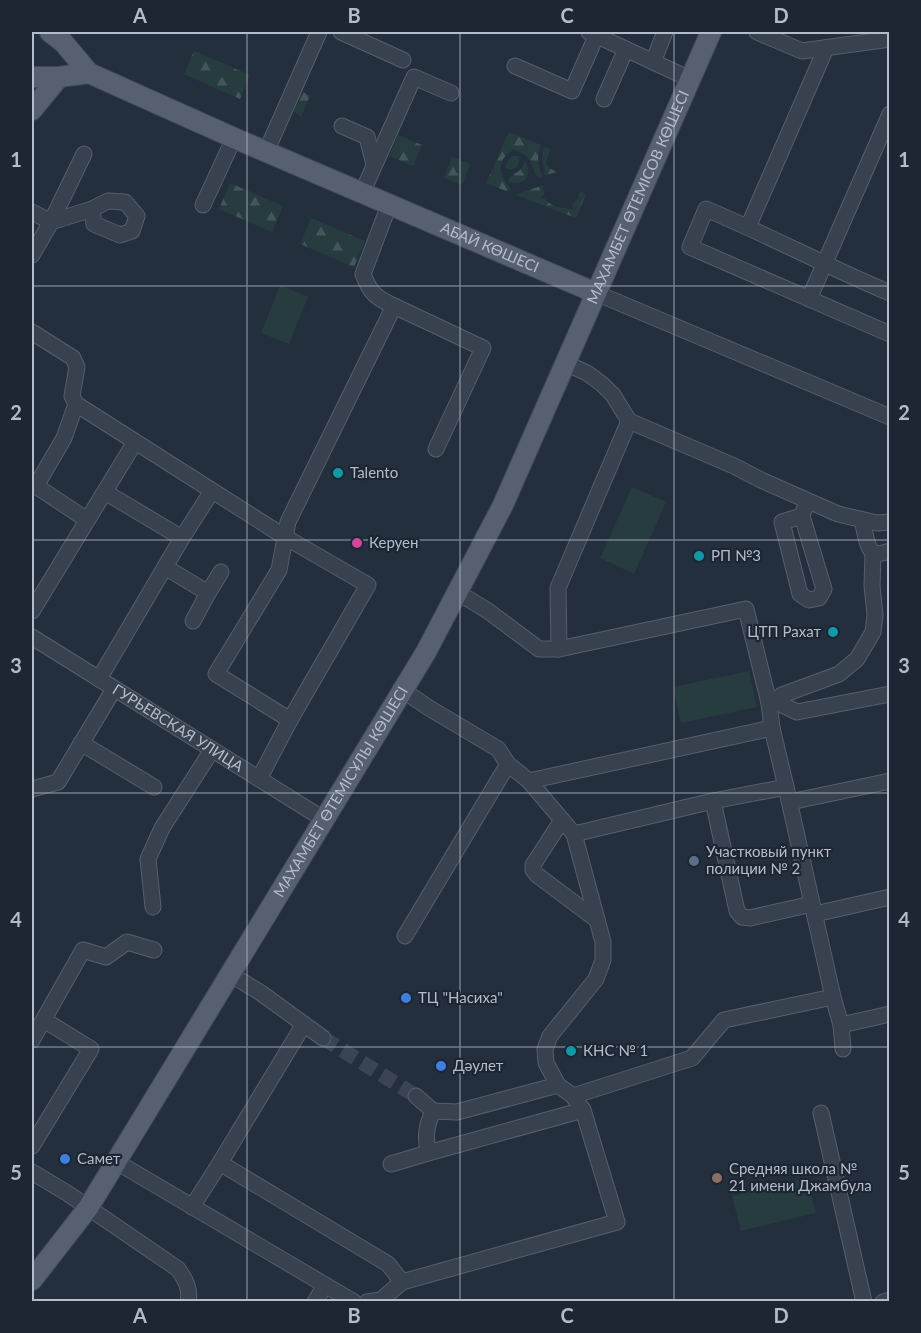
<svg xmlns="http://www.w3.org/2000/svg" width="921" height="1333" viewBox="0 0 921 1333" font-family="Lato,sans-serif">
<defs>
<pattern id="forest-firs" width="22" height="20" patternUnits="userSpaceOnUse" patternTransform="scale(1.5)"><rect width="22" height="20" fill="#263c3f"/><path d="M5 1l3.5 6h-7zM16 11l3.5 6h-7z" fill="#435659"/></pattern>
</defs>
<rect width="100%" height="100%" fill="#242f3e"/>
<path fill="url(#forest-firs)" d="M194 51 250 75 240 99 184 74Z
M303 92 310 96 301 117 294 111Z
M509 132 541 145C536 160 538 164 543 178L536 176C531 161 529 153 513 150 495 161 499 175 511 190L506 191 486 183Z
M398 135 422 145 413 166 389 156Z
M544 147 550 149 546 163 549 168 557 172 545 175 542 157Z
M513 156H519C521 165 515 172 506 168 506 162 508 159 513 156Z
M452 157 470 164 462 185 444 178Z
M525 160C533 176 526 185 509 182V178C517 170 521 174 525 160Z
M230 183 283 206 272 232 219 209Z
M543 185 544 195 541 196 542 198 545 199C557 212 562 205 573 210L574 208 572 206 578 198 580 191 586 194 576 218 516 195Z
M311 218 365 241 354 267 300 244Z"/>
<path fill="#263c3f" d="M280 285 308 297 289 344 261 333Z
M632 487 666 502 634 574 600 558Z
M749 671 757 707 681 723 673 687Z
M807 1178 816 1213 741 1231 732 1196Z"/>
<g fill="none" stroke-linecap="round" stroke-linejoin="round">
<path stroke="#3a4453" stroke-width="15" stroke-dasharray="15 8" stroke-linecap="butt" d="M323 1038 416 1096"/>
<g stroke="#565f6c" stroke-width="17">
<g id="minor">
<path d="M341 32 403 60"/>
<path d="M589 32 690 79"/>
<path d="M757 32 802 51 890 39"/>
<path d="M653 62 665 32"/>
<path d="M515 66 572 91 598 32"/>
<path d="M604 99 626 49"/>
<path d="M342 126 367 137 374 164"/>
<path d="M266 152 319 32"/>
<path d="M362 193 414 77 451 93"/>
<path d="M203 205 234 138"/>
<path d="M32 212 51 222 84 154"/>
<path d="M748 227 826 48"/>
<path d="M32 255 51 222 92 209 108 201 125 202 137 216 132 231 120 235 94 224 92 209"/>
<path d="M596 293 890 417"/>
<path d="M890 293C828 267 768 235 706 209L690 247 890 334"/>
<path d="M809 299 890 114"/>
<path d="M394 306 483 348 436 449"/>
<path d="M32 332 73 358 77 367 72 396 76 404 285 537 368 585 290 720 259 779"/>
<path d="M565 363 587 373 602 384 613 395 629 421 734 466 761 480 838 514 877 523 890 522"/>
<path d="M76 404 64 438 36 486 87 520"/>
<path d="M105 492 182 538"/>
<path d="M802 516 782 522 800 594 809 600 819 598 824 589 802 516 807 501"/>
<path d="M862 520C864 527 867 551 874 553 879 555 885 552 890 551"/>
<path d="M165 567 208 593 221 572"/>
<path d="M457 592 488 611 539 649H559L558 588 629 421"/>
<path d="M32 611 135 442"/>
<path d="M193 621 208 593"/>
<path id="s1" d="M32 637 325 820"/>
<path d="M559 649 746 609 769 703 772 728"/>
<path d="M99 679 182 538 212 491"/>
<path d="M774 701 782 695 839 674 857 659 873 632 875 615 872 586 873 553"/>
<path d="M769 703 774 701 797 712 890 694"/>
<path d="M290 720 216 674 279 570 288 522 394 306C376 298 370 293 363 274L389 205"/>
<path d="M81 743 154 787"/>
<path d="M529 781 772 728 786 787 713 801 574 834"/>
<path d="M786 787 833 997 841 1025 890 1014"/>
<path d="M32 789 58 782 114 689"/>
<path d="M713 801 737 911 742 917 750 918 812 904"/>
<path d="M790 802 890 781"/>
<path d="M562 820 533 865V870L537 875 597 920"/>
<path d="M153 907 148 859 162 828 212 750"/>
<path d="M815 914 890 897"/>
<path d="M405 936 508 764"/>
<path d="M230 974 261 993 323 1038"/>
<path d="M304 1024 220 1163 388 1264 402 1282"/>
<path d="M841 1025 843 1049"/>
<path d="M32 1040 83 950 106 957 127 942 154 950"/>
<path d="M416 1096 433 1111C426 1127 425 1136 428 1153L583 1110"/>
<path d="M573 1096 692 1058 724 1020 833 997"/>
<path d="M433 1111 457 1112 558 1085"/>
<path d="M821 1113 864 1302"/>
<path d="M32 1146 91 1049 44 1020"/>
<path d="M115 1161 354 1302"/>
<path d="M391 1164 428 1153"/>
<path d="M32 1172 67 1193 178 1269C185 1279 191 1289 188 1302"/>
<path d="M192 1207 220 1163"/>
<path d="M315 1302 325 1285"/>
<path d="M367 1302 381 1300 402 1282 617 1222 583 1110 573 1096 558 1085 546 1063 545 1049 550 1036 596 979 603 960V942L574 834 529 781 508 764 498 749 429 708 404 691"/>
<path d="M883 1302 890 1300"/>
</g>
</g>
<g stroke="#414a57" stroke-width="22">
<g id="major">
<path id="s2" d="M50 32 63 42 89 73 234 138 596 293"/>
<path d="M32 77H59L89 73"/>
<path d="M32 110 59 77"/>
<path id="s3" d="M32 1280 88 1208 426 652 503 505 711 32"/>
</g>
</g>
<use href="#minor" stroke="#38414e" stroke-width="15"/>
<use href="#major" stroke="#56606e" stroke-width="20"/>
</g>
<path fill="none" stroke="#b4bcc9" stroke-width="1.5" stroke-opacity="0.55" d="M247 32V1302M460 32V1302M674 32V1302M32 286H890M32 540H890M32 793H890M32 1047H890"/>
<g fill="#0f9aa8" stroke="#1d2633" stroke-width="2">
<circle cx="338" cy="473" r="6"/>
<circle cx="699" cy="556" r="6"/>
<circle cx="833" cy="632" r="6"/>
<circle cx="571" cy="1051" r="6"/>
</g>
<circle fill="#d1479c" stroke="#1d2633" stroke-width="2" cx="357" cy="543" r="6"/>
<circle fill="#5c6f8a" stroke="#1d2633" stroke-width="2" cx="694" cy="861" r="6"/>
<g fill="#3f7fe0" stroke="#1d2633" stroke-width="2">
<circle cx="406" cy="998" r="6"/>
<circle cx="441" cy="1066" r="6"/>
<circle cx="65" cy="1159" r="6"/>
</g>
<circle fill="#8d6e63" stroke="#1d2633" stroke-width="2" cx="717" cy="1178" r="6"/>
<g text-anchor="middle" stroke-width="4.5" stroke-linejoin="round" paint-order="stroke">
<g font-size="15" fill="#b4bcc9" stroke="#1d2633">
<text dy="5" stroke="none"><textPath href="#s3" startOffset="1244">МАХАМБЕТ ӨТЕМІСОВ КӨШЕСІ</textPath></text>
<text dy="5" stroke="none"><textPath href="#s2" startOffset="494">АБАЙ КӨШЕСІ</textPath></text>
<text dy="5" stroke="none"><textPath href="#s1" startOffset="172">ГУРЬЕВСКАЯ УЛИЦА</textPath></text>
<text dy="5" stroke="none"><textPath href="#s3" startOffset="578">МАХАМБЕТ ӨТЕМІСҰЛЫ КӨШЕСІ</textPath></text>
</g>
<g font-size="15" fill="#b4bcc9" stroke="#1d2633" text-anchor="start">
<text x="350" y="478">Talento</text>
<text x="369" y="548">Керуен</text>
<text x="711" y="561">РП №3</text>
<text x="821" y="637" text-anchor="end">ЦТП Рахат</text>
<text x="706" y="857">Участковый пункт<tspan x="706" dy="17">полиции № 2</tspan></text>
<text x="418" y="1003">ТЦ "Насиха"</text>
<text x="583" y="1056">КНС № 1</text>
<text x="453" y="1071">Дәулет</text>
<text x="77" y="1164">Самет</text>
<text x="729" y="1174">Средняя школа №<tspan x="729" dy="17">21 имени Джамбула</tspan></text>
</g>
</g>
<rect width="921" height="1333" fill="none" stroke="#1d2633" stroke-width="66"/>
<rect x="33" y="33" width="855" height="1267" fill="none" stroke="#b4bcc9" stroke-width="2"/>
<g font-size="20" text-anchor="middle" font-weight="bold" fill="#b4bcc9">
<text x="140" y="23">A</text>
<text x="354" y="23">B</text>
<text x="567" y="23">C</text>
<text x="781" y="23">D</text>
<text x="16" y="167">1</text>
<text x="904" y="167">1</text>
<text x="16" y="420">2</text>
<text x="904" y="420">2</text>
<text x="16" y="673">3</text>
<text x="904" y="673">3</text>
<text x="16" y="927">4</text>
<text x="904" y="927">4</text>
<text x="16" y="1180">5</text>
<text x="904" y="1180">5</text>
<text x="140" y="1323">A</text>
<text x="354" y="1323">B</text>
<text x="567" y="1323">C</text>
<text x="781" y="1323">D</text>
</g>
</svg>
